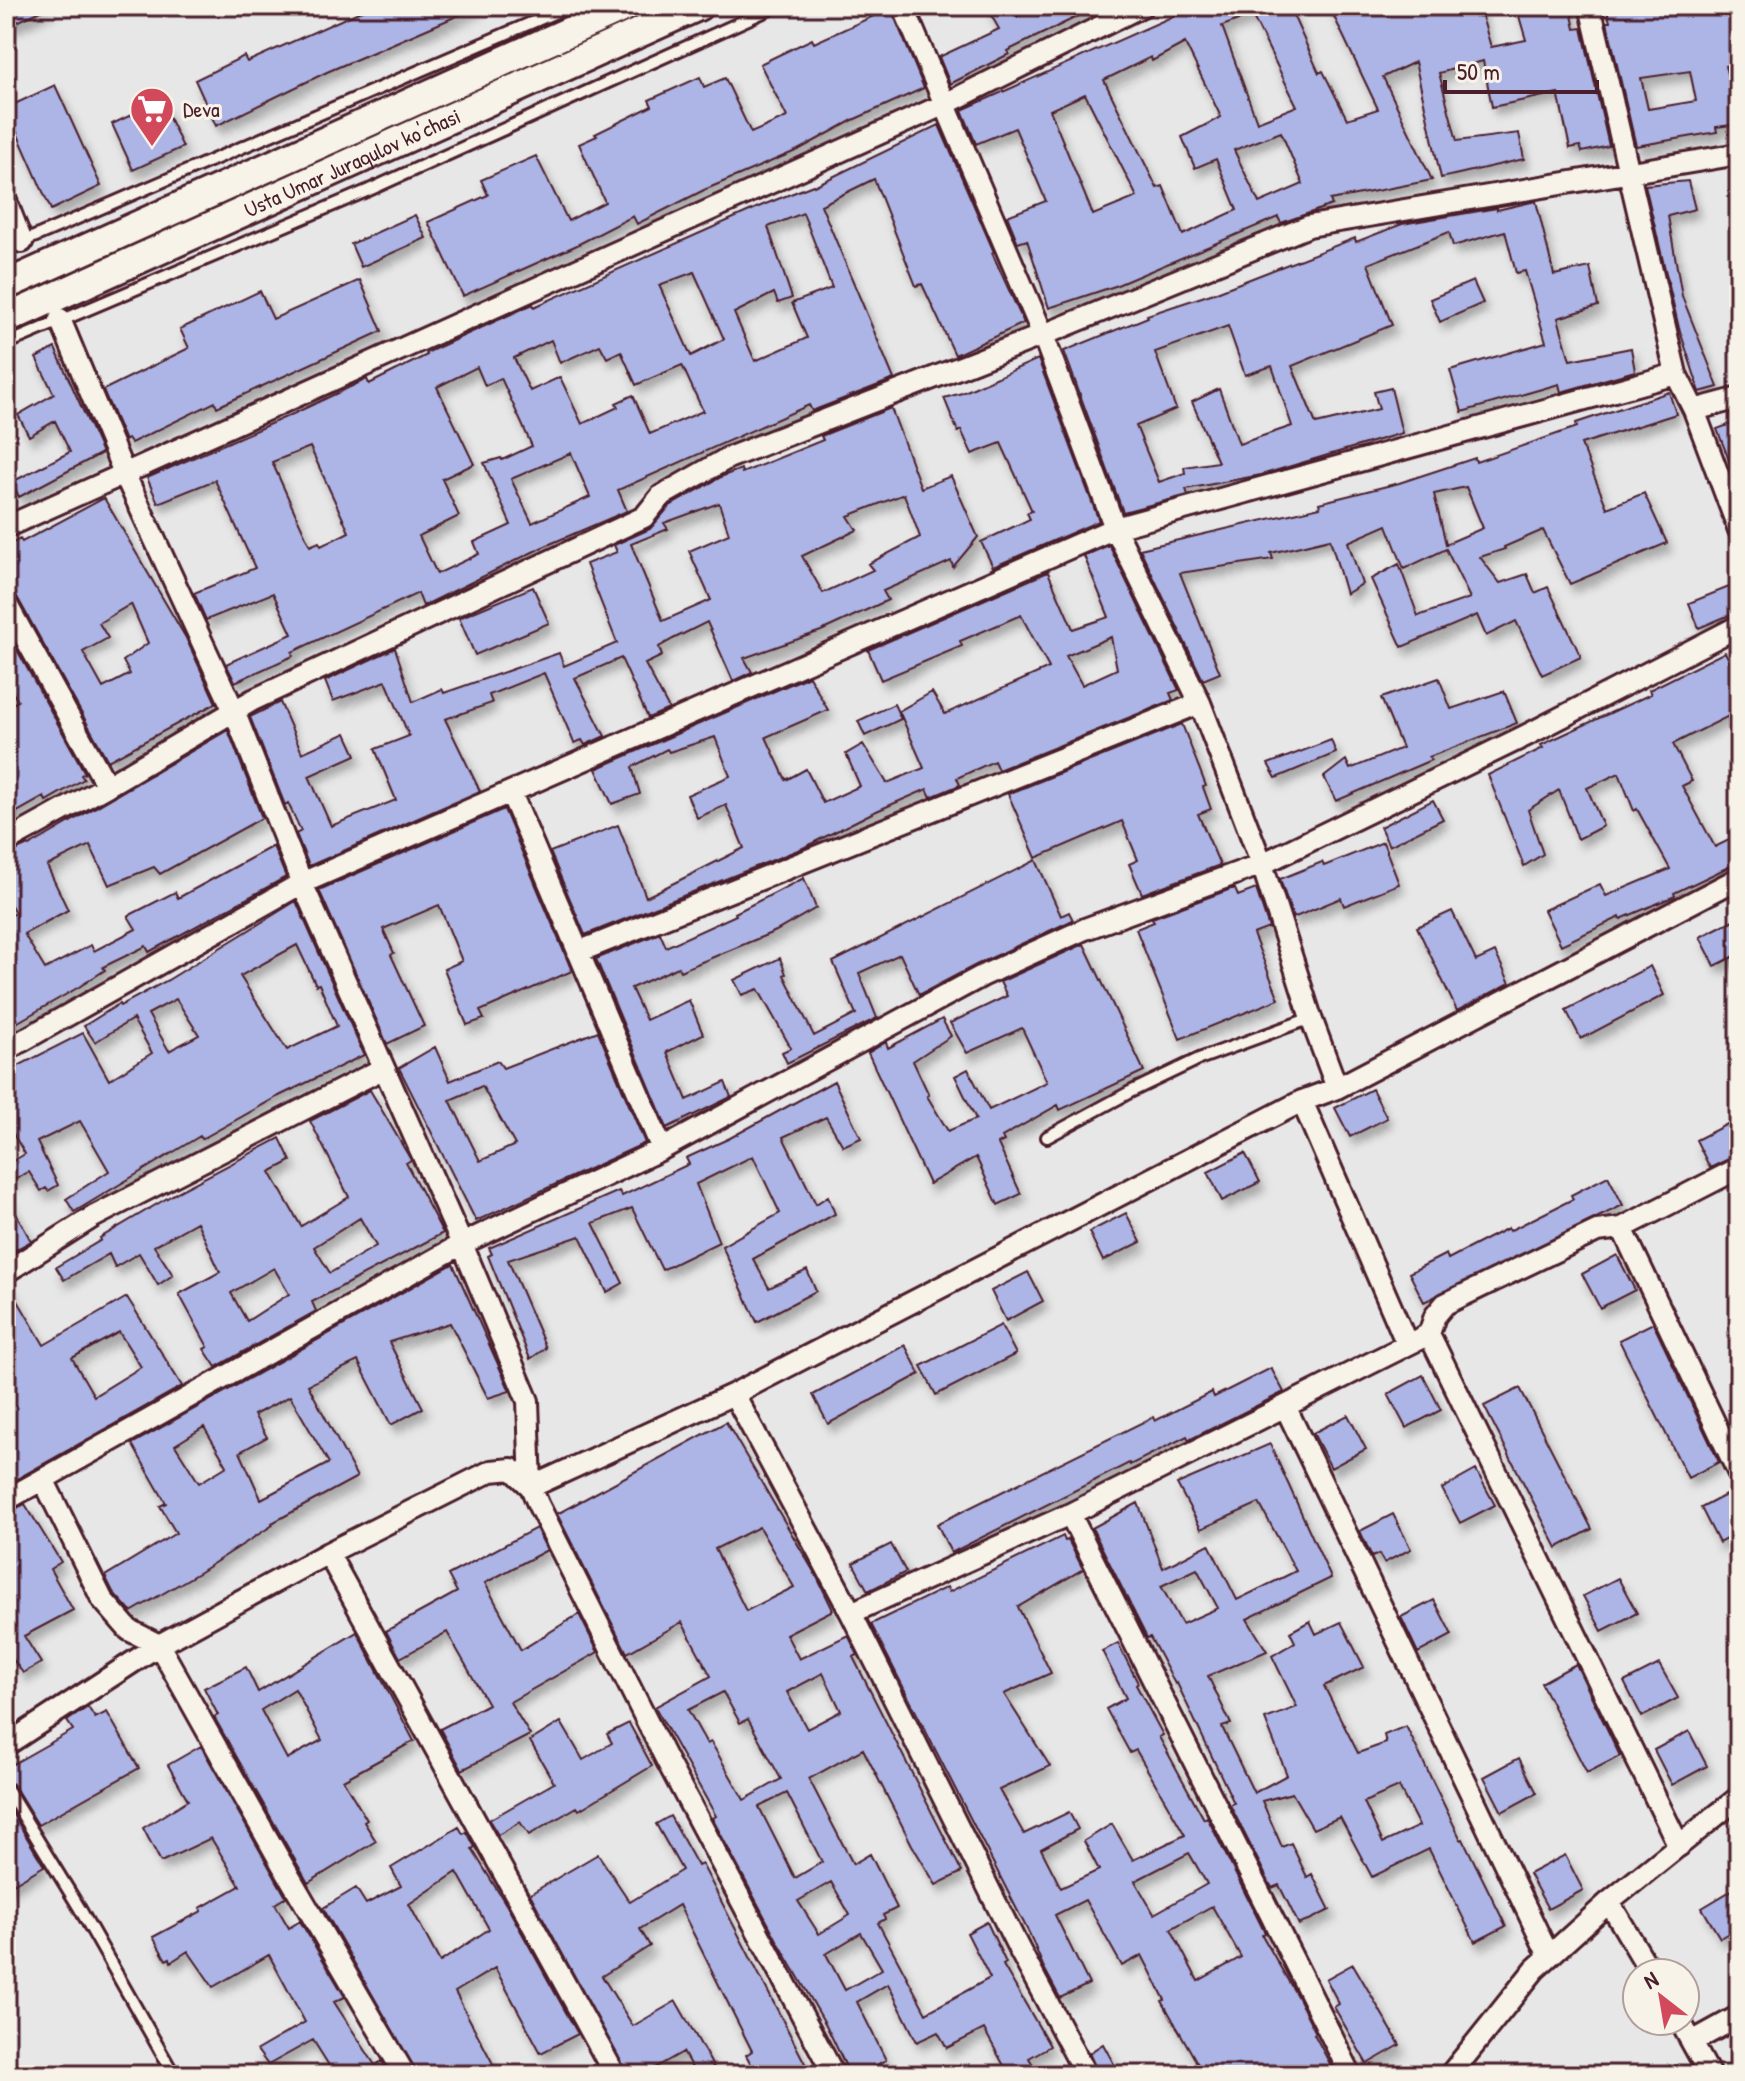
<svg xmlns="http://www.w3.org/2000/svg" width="1745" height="2081" viewBox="0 0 1745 2081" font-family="'Patrick Hand',sans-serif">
<defs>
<filter id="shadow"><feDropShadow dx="4.5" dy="8" stdDeviation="4" flood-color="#0004"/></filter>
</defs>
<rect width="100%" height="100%" fill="#e8e7e8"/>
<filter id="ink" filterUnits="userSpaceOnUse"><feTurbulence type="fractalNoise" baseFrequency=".0125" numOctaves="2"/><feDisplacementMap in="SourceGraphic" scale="16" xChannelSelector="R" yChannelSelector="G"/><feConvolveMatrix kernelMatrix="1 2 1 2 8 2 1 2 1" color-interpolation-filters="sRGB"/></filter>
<g filter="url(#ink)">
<path fill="#acb5e6" stroke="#4a1f2b" stroke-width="2" fill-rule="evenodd" filter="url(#shadow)" d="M6 6H52L6 27Z
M372 6H480L327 72 216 126 195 80 244 56 247 62Z
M986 6H1011L1017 17 1037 6H1099L1007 51 1009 54 950 84 939 57 999 29Z
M1196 6H1289L1319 73 1323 71 1347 119 1378 109 1329 6H1479L1491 47 1526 40 1516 6H1570L1575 29 1582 28 1609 146 1582 152 1580 146 1570 148 1558 93 1492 107 1483 61 1439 73 1457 141 1519 133 1524 159 1441 178 1415 62 1383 77 1432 180 1330 200 1332 205 1281 223 1278 217 1115 286 1049 308 1027 240 1018 243 1007 216 1046 201 1015 128 976 144 962 110ZM1252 15 1297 106 1257 122 1222 26ZM1185 43 1221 117 1182 137 1195 168 1216 159 1237 210 1183 235 1163 186 1157 188 1104 80 1151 57 1152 61ZM1085 94 1137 197 1093 215 1050 110ZM1281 132 1303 184 1259 203 1234 150Z
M1606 6H1739V62L1725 66 1734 98 1739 97V124L1716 127 1717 132 1636 146 1607 22H1610ZM1690 71 1696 101 1648 109 1641 78Z
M891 8 924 88 853 120 798 150 704 190 637 224 633 216 575 246 463 296 428 222 488 195 481 180 536 156 568 221 605 202 579 144 597 136 595 134 652 106 649 100 700 77 704 87 725 78 751 133 787 117 760 64 812 39 814 43Z
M55 85 101 186 51 210 6 108Z
M161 101 183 147 133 170 112 124Z
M939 125 994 252 992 253 1024 323 955 355 922 284 916 286 874 179 821 205 894 379 812 411 809 405 618 490 627 511 543 547 423 606 418 593 292 652 293 656 235 682 226 664 292 634 273 593 206 620 194 593 255 568 215 480 158 503 147 478 295 413 367 379 369 384 427 355 426 353 533 304 534 307 763 205 813 185 814 186ZM803 213 832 288 792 303 807 338 755 361 734 313 774 293 778 303 792 298 768 227ZM694 272 724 339 691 356 659 285ZM551 340 560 363 600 345 607 358 621 351 636 385 682 365 703 411 650 434 633 395 616 403 618 407 582 424 560 377 530 391 514 358ZM477 367 485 386 501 378 532 446 502 460 501 458 484 463 511 525 474 542 479 554 437 574 419 536 459 516 442 479 474 464 437 387ZM310 447 349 532 321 546 319 542 310 546 272 462ZM571 453 590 497 532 523 511 479Z
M1688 181 1695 209 1668 216 1682 296 1718 387 1700 392 1679 328 1645 185Z
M1536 201 1554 275 1590 267 1598 306 1558 318 1570 360 1631 348 1635 371 1561 392 1559 384 1462 412 1450 370 1546 342 1525 271 1516 273 1505 231 1453 246 1449 232 1368 264 1392 325 1292 366 1316 424 1379 409 1374 392 1391 388 1402 433 1261 475 1186 489 1188 495 1123 512 1064 351 1148 317 1147 315 1214 293 1355 238 1356 242 1402 224 1497 208V210ZM1228 326 1245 375 1272 366 1292 426 1239 444 1219 389 1192 402 1218 462 1184 467 1185 473 1159 482 1136 426 1176 409 1155 352Z
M415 215 426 238 361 267 351 244Z
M360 280 382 331 217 407 215 402 131 443 128 439 125 441 103 390 189 348 180 329 260 291 273 319Z
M1473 281 1483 303 1440 322 1430 299Z
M55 348 102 453 19 497 12 482 70 452 55 421 29 436 18 415 54 394 36 358Z
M1038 359 1099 521 993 567 981 542 1030 519 1027 513 1032 511 1001 443 972 454 961 430 958 432 944 398 962 393Z
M1669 392 1676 414 1581 444 1607 508 1644 493 1667 543 1570 584 1543 530 1504 547 1505 549 1480 557 1500 583 1527 574 1535 593 1548 587 1581 657 1542 675 1516 621 1486 636 1477 615 1402 647 1371 579 1399 564 1418 616 1470 598 1446 549 1404 569 1387 525 1348 542 1362 584 1346 594 1330 539 1271 553 1273 559 1180 573 1220 673 1203 680 1140 549 1320 507 1319 503 1399 483 1475 458 1476 462 1577 427 1576 423ZM1466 487 1483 528 1446 544 1434 494Z
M891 408 921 488 951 476 978 537 953 567 951 561 883 591 888 600 821 631 744 658 752 672 733 681 707 622 673 639 659 647 662 656 645 664 669 709 648 718 621 658 575 678 605 736 585 745 582 740 574 743 544 673 489 695 492 703 445 719 480 791 309 866 296 834 301 831 288 803 285 805 250 717 280 702 302 753 346 733 356 755 309 776 331 826 396 800 375 749 409 736 386 681 333 701 325 681 395 648 413 702 442 689 444 693 559 653 564 666 617 643 586 564 617 552 614 545 650 529 670 506 723 476 741 469 742 473 823 440 821 436ZM904 494 920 537 868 564 873 570 823 593 802 556 857 530 848 516ZM719 503 729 534 689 551 711 600 663 621 631 544 668 529 664 523Z
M1739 421V483H1738L1717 429Z
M104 498 186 638 216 703 108 761 17 597 6 590V547L20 539 22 542ZM131 604 148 643 123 661 130 674 103 688 83 652 108 638 99 623Z
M1109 545 1179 690 1170 693 1173 700 998 770 994 761 957 778 960 785 931 797 927 789 872 813 803 848 585 935 550 852 618 825 646 897 744 848 726 805 697 818 687 795 730 776 715 737 669 752 667 749 632 767 640 794 612 804 596 769 809 676 828 710 766 737 786 780 806 769 823 803 860 786 846 754 863 744 887 783 924 768 899 711 932 692 945 714 1049 668 1021 615 960 641 962 646 881 680 868 650 1048 572 1073 629 1109 617 1084 556ZM1111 637 1117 669 1082 685 1066 656Z
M1739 583V611L1699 628 1689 603Z
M533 587 549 623 475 655 459 618Z
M16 648 85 773 81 775 84 779 46 801 44 797 12 815 16 822 6 827V707L18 701 6 682V654Z
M1725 652 1739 679V711L1673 744 1692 781 1682 786 1715 847 1739 835V862L1674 893 1675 896 1621 919 1620 917 1561 945 1544 910 1600 884 1606 896 1670 869 1637 809 1634 811 1619 773 1587 788 1603 826 1578 839 1559 790 1528 810 1543 854 1524 866 1488 775 1543 748 1541 745 1651 694 1649 690Z
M1439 678 1451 709 1504 691 1517 723 1429 757 1431 760 1336 801 1324 777 1346 760 1350 769 1402 748 1381 698Z
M894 704 901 719 865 736 858 721Z
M1182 724 1206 786 1203 787 1211 809 1198 814 1220 865 1142 894 1129 864 1138 860 1122 821 1036 858 1008 794Z
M228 730 262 818 160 874 154 867 109 885 90 845 47 866 68 910 24 934 45 969 91 945 94 951 136 929 128 916 175 892 178 898 273 846 286 877 149 952 146 946 103 967 105 970 79 987 11 1026 6 1018V904L12 915 15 913 6 896V855L28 845 29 846Z
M1331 740 1336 753 1276 778 1268 764Z
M1433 800 1443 819 1389 846 1380 827Z
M504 809 572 971 480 1011 484 1019 467 1025 444 969 462 961 439 905 383 929 394 953 391 955 424 1026 387 1044 319 890Z
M1383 842 1399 884 1344 906 1341 898 1293 918 1280 879 1322 862 1324 866Z
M1036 860 1061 916 1069 912 1073 920 976 965 919 995 900 954 859 973 877 1018 787 1063 782 1052 791 1048 758 989 742 995 734 980 780 958 786 974 784 975 814 1036 856 1014 833 962Z
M804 878 816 908 776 931 680 971 678 967 631 988 646 1020 689 1000 703 1034 667 1052 687 1100 725 1082 731 1097 667 1128 596 959 660 933 666 947 736 915 735 913Z
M1231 889H1235L1238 896 1256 889 1269 928 1253 934 1279 999 1180 1039 1136 929 1154 922 1152 918Z
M296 901 364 1055 277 1097 202 1139 200 1136 74 1212 66 1199 109 1171 80 1121 37 1142 58 1185 48 1191 46 1188 41 1191 29 1172 6 1183V1165L25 1154 6 1122V1072L83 1033 109 1080 152 1053 133 1019 95 1042 84 1026 119 1004 120 1006 168 980ZM297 945 316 985 319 984 337 1026 287 1050 240 976ZM176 999 199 1035 169 1051 148 1014Z
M1452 911 1476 961 1495 952 1510 983 1457 1011 1417 927Z
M1739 917V954L1715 966 1700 937Z
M1084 944 1144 1071 1060 1110 1058 1105 1002 1137 1004 1141 998 1144 1021 1194 998 1205 976 1157 929 1184 868 1053 886 1042 888 1048 942 1019 951 1036 913 1061 929 1095 927 1096 948 1131 976 1119 955 1076 968 1069 989 1110 1047 1082 1022 1028 967 1053 950 1023 1007 996 1000 982Z
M1650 966 1664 995 1581 1039 1566 1010Z
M598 1031 645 1143 476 1221 399 1068 435 1047 450 1081 498 1061 503 1068ZM482 1086 515 1145 480 1161 450 1100Z
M834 1081 861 1138 843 1146 826 1117 783 1137 816 1204 828 1196 835 1214 753 1259 769 1288 807 1270 816 1291 757 1322 722 1246 780 1213 753 1156 696 1184 719 1242 662 1270 632 1208 593 1223 623 1283 607 1292 580 1236 508 1260 546 1348 530 1359 488 1256 492 1254 489 1248 619 1191 622 1196 689 1164 686 1158 730 1138Z
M1372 1089 1387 1118 1350 1137 1335 1108Z
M370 1090 411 1160 406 1163 443 1233 312 1302 316 1311 216 1367 204 1349 208 1347 179 1294 220 1272 197 1222 154 1246 173 1275 158 1285 139 1253 115 1267 109 1254 64 1280 56 1267 101 1240 100 1238 179 1191 280 1138 291 1161 270 1172 301 1226 349 1197 310 1121ZM360 1218 376 1246 330 1273 314 1247ZM274 1268 289 1294 247 1321 231 1293Z
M1733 1121 1739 1132V1154L1710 1168 1696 1140Z
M1245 1153 1260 1182 1222 1201 1208 1172Z
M1608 1176 1623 1205 1424 1302 1409 1273 1446 1254 1448 1259 1508 1228 1509 1231 1573 1199 1571 1195Z
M6 1195 31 1241 6 1255Z
M1126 1213 1141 1242 1103 1261 1089 1232Z
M1617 1255 1635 1290 1600 1308 1582 1274Z
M453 1264 510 1391 488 1398 450 1323 389 1342 423 1408 391 1425 358 1361 308 1385 357 1477 272 1523 273 1525 200 1572 131 1612 113 1592 105 1576 176 1533 160 1506 166 1503 132 1444ZM290 1396 329 1463 261 1499 240 1452 267 1437 254 1415ZM204 1427 227 1466 199 1483 175 1445Z
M1028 1272 1043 1301 1006 1321 991 1291Z
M8 1284 44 1345 127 1297 182 1386 6 1485V1285ZM119 1332 141 1367 94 1396 72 1358Z
M1653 1323 1719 1462 1688 1478 1619 1340Z
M1001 1325 1016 1354 936 1395 921 1366Z
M905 1345 920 1374 828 1424 813 1395Z
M1271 1368 1284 1392 1189 1440 1187 1436 1130 1465 1129 1463 951 1553 937 1524 1153 1417 1155 1421 1212 1392 1214 1397Z
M1423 1375 1441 1410 1406 1428 1388 1394Z
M1520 1388 1592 1529 1557 1548 1484 1406Z
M1348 1415 1366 1449 1331 1468 1313 1433Z
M726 1422 817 1577 833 1610 786 1634 799 1659 848 1635 858 1655 853 1657 962 1872 936 1885 912 1845 863 1749 809 1779 853 1864 870 1854 897 1908 883 1915 885 1919 878 1923 926 2013 990 1978 967 1933 987 1922 1006 1963 1003 1965 1050 2046 1029 2058 1039 2075H1009L984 2029 947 2048 938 2032 917 2042 888 1984 857 2002 886 2060 867 2070 871 2075H850L826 2025 777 1940 712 1818 716 1816 655 1707 711 1676 682 1622 627 1653 557 1514ZM759 1527 794 1587 746 1611 715 1549ZM823 1673 841 1711 807 1729 787 1692ZM723 1692 740 1723 748 1719 781 1779 744 1800 711 1742 707 1744 688 1710ZM787 1793 822 1862 795 1878 759 1807ZM831 1882 850 1915 819 1934 798 1901ZM861 1933 882 1969 845 1990 826 1954Z
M1270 1444 1331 1578 1247 1619 1267 1651 1208 1676 1231 1724 1222 1727 1254 1793 1287 1775 1265 1719 1297 1707 1272 1656 1295 1642 1290 1632 1310 1621 1316 1634 1341 1622 1364 1667 1324 1686 1358 1753 1386 1743 1384 1735 1406 1726 1461 1840 1463 1839 1506 1926 1475 1942 1429 1849 1372 1877 1340 1817 1313 1829 1292 1793 1262 1801 1282 1847 1291 1843 1307 1877 1312 1874 1330 1910 1299 1925 1279 1885 1272 1888 1230 1805 1234 1803 1177 1683 1175 1684 1150 1637 1147 1638 1092 1528 1138 1503 1163 1568 1209 1544 1237 1600 1296 1571 1259 1503 1201 1529 1177 1484ZM1197 1569 1218 1608 1182 1624 1161 1586ZM1399 1787 1419 1826 1383 1843 1364 1802Z
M1476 1470 1495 1505 1460 1523 1442 1489Z
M1739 1488V1532L1719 1543 1701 1508Z
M25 1504 61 1562 50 1569 73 1610 24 1636 41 1663 23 1673 6 1650V1513Z
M1393 1514 1411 1549 1384 1563 1379 1554 1372 1557 1360 1531Z
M536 1528 547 1550 485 1583 521 1650 579 1614 598 1652 510 1702 530 1735 462 1770 440 1729 488 1704 447 1632 400 1658 386 1631 457 1592 448 1575Z
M1063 1536 1065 1541 1068 1540 1083 1569 1018 1607 1051 1673 1004 1694 1050 1766 999 1790 1024 1834 1069 1812 1078 1829 1041 1849 1061 1888 1099 1870 1084 1841 1112 1824 1133 1860 1185 1835 1136 1750 1130 1753 1106 1709 1126 1698 1102 1651 1118 1643 1138 1683 1136 1685 1163 1735 1159 1737 1204 1819 1207 1817 1265 1933 1262 1935 1297 1996 1316 2033 1314 2034 1336 2075H1204L1162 2001 1165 2000 1142 1955 1122 1966 1085 1900 1055 1915 1089 1984 1060 1998 1043 1966 1030 1935 871 1624 947 1587 949 1592ZM1189 1853 1207 1884 1154 1914 1135 1881ZM1212 1906 1241 1957 1198 1981 1171 1929Z
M891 1544 906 1572 868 1591 853 1563Z
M1618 1578 1637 1613 1602 1631 1583 1596Z
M1434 1600 1452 1635 1418 1653 1401 1617Z
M357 1632 414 1741 343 1780 367 1820 364 1822 376 1841 308 1883 214 1717 218 1715 204 1688 246 1667 258 1692ZM295 1689 322 1740 287 1759 261 1710Z
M1576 1664 1620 1756 1587 1773 1541 1683Z
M1659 1664 1678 1698 1642 1717 1624 1682Z
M88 1707 95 1718 107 1712 139 1768 38 1825 13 1784 6 1780V1768L73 1730 67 1721Z
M561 1722 583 1760 612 1743 607 1734 629 1723 652 1766 579 1810 577 1807 529 1835 520 1822 498 1835 489 1820 554 1783 530 1741Z
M1689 1731 1707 1766 1672 1785 1654 1750Z
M201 1746 286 1897 275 1904 289 1928 300 1921 345 1997 334 2002 375 2065 382 2061 390 2075H335L313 2040 268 2065 257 2050 305 2022 269 1955 213 1987 188 1951 171 1962 170 1958 166 1960 153 1937 202 1911 200 1908 240 1886 211 1838 161 1862 143 1828 188 1800 168 1765Z
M1519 1758 1537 1793 1502 1812 1484 1777Z
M6 1803 44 1866 6 1888Z
M670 1816 698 1866 702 1864 811 2075H757L746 2055 752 2051 679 1905 640 1929 650 1946 602 1976 633 2026 676 2001 714 2068 696 2075 683 2052 651 2070 654 2075H628L530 1894 598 1854 630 1902 682 1870 656 1824Z
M459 1827 463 1834 467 1832 475 1847 472 1849 507 1906 578 2034 541 2053 495 1968 455 1992 499 2075H418L323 1908 356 1888 366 1904 401 1886 391 1868ZM457 1872 489 1929 440 1962 409 1904Z
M1565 1855 1583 1890 1548 1909 1529 1874Z
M1734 1889 1739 1898V1927L1720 1938 1702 1908Z
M1353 1964 1400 2045 1367 2064 1334 2007 1339 2004 1326 1979Z
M1103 2044 1120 2075H1099L1089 2053Z"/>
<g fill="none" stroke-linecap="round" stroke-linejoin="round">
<g stroke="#4a1f2b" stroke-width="16">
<path id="service" d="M6 249 570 6
M6 344 369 190 777 6
M1047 1137 1130 1092 1199 1059 1311 1018
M6 1788 80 1909 174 2075"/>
</g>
<g stroke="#4a1f2b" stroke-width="26">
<path id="minor" d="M903 6 1043 335 1115 528 1200 703 1262 864 1311 1018 1337 1088
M1590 6 1676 374 1694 410 1739 530
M6 201 22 242
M60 319 124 473 234 711 302 883 462 1244 528 1401 531 1487 538 1504 667 1761 834 2075
M1694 410 1739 398
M6 527 943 105 1142 6
M6 603 107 786
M511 793 662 1149
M6 842 107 786 253 700 644 517 661 496 728 458 1043 335 1309 226 1739 154
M578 952 1200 703
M6 1050 302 883 1115 528 1676 374
M1302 1101 1407 1344
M1622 1228 1739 1474
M6 1272 93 1217 384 1068
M1429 1334 1679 1846
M734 1394 851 1613 1019 1949 1086 2075
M1286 1408 1549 1956
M43 1479 102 1599 129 1630 159 1645 279 1859 405 2075
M6 1500 462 1244 662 1149 982 976 1085 929 1262 864 1525 736 1739 626
M1070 1514 1351 2075
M328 1553 615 2075
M851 1613 1070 1514 1429 1334 1435 1316 1445 1304 1597 1231 1622 1228 1739 1168
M6 1745 159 1645 328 1553 491 1471 512 1469 531 1487 734 1394 1302 1101 1337 1088 1739 878
M1609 1902 1651 1973
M1680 2021 1710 2075
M1692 2042 1739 2016
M1450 2075 1535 1969 1609 1902 1739 1797"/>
</g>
<g stroke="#4a1f2b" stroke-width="34">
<g id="secondary">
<path d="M6 285 626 6"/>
<path id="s1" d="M6 319 698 6"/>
</g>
</g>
<use href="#service" stroke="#f7f3e8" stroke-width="10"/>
<use href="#minor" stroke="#f7f3e8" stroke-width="20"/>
<use href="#secondary" stroke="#f7f3e8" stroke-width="28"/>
</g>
</g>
<defs>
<g id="supermarket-pin" transform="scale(2.3)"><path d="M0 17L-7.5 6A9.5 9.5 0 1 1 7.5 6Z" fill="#d1495b" stroke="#f7f3e8"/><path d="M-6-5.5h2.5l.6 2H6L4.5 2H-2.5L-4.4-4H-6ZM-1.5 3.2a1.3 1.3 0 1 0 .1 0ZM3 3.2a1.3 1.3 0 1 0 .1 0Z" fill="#fff"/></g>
</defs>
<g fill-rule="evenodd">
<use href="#supermarket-pin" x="152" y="109"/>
</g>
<g text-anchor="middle" stroke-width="6" stroke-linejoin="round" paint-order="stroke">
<g font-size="22" fill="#4a1f2b" stroke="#f7f3e8" text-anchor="start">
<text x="183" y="117">Deva</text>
</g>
<g font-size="22" fill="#4a1f2b" stroke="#f7f3e8">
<text dy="8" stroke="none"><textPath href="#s1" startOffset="380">Usta Umar Juraqulov ko'chasi</textPath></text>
</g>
</g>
<rect width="1745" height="2081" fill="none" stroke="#f7f3e8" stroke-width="32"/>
<rect x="16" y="16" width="1713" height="2049" fill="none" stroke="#4a1f2b" stroke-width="3" filter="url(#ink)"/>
<g transform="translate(1661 1997) rotate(329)"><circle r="38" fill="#f7f3e8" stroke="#b29e9c" stroke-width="2"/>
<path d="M0-6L14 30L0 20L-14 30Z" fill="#d1495b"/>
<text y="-12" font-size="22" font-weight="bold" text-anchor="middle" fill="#4a1f2b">N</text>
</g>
<path d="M1445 80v12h152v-12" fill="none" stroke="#4a1f2b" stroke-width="4"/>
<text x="1457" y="80" font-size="24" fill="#4a1f2b" stroke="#f7f3e8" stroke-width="6" paint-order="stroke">50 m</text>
</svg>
